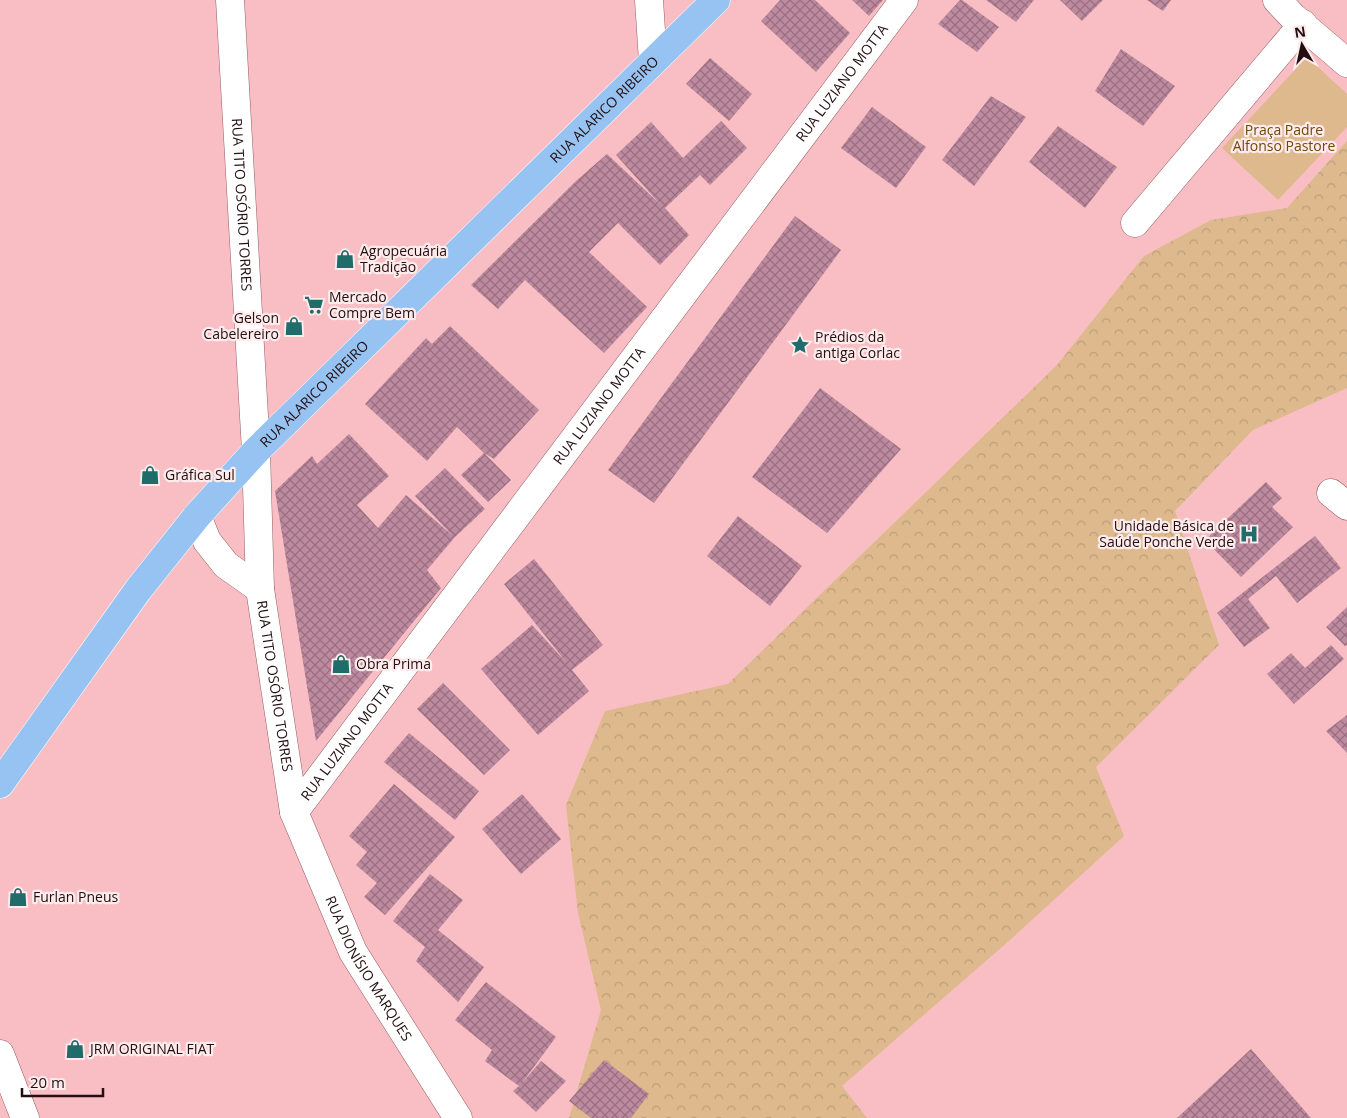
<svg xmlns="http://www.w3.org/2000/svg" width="1347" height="1118" viewBox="0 0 1347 1118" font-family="'Open Sans',sans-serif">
<defs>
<pattern id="forest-crowns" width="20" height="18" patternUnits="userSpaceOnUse" patternTransform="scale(1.25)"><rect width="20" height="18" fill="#ddb98d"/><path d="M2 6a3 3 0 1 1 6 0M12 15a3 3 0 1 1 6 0" fill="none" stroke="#bd9e79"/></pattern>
<pattern id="building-cross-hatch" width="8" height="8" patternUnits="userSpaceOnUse" patternTransform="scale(1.25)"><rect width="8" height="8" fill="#bd8a9f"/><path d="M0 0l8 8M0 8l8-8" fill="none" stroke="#996f80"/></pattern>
</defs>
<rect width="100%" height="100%" fill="#f9bec3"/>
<path fill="url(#forest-crowns)" d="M1347 141V388L1253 430 1175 511 1219 645 1096 767 1124 836 1010 940 842 1086 867 1118H569L601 1010 578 913 566 805 605 711 728 684 1057 365 1144 256 1211 220 1287 208Z"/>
<path fill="#ddb98d" d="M1307 57 1347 94V127L1278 200 1222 148Z"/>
<path fill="url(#building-cross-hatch)" d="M780 0H815L850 33 816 72 761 21Z
M852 0H883L869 16Z
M960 0H962L999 27 977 52 938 24Z
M986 0H1034L1016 22Z
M1060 0H1103L1082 21Z
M1147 0H1171L1163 11Z
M1121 49 1175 86 1143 126 1095 91Z
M710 58 752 94 729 121 686 84Z
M991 96 1026 117 974 186 942 160Z
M872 107 926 147 896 188 841 148Z
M721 121 747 148 710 185 700 175 665 208 689 235 660 265 618 223 589 252 647 307 604 353 525 280 498 309 471 285 576 181 607 154 660 204 616 155 651 122 683 158Z
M1058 126 1117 167 1085 208 1029 162Z
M795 216 841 250 654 503 608 470Z
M450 326 539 410 494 459 484 453 511 480 488 502 461 475 484 453 457 427 427 461 365 404 426 338 432 344Z
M820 388 901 449 827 533 752 477Z
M349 434 389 476 357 505 378 528 406 495 452 535 415 496 445 468 485 509 455 537 427 570 441 588 316 741 275 491 312 456 317 464Z
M1266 482 1282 498 1272 507 1293 527 1241 577 1205 540Z
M738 516 802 566 770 606 707 556Z
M1315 536 1341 568 1297 603 1276 576 1248 599 1270 628 1244 647 1217 613Z
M534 559 603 645 572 670 589 691 538 735 481 669 532 625 566 662 504 584Z
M1347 607V645L1345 646 1326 627Z
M1331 645 1344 659 1294 704 1267 674 1291 653 1305 668Z
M443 683 510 750 484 775 417 709Z
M1347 715V753L1326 731Z
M409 733 479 791 455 820 384 762Z
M394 784 455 837 385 915 364 897 377 883 356 865 367 852 349 836Z
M522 794 561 839 521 874 482 829Z
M430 874 463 900 438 930 484 967 458 1002 416 961 425 947 393 921Z
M486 982 556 1037 522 1083 541 1061 566 1081 536 1112 513 1091 519 1086 485 1061 492 1050 455 1020Z
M1251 1049 1311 1118H1177Z
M604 1060 649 1094 631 1118H591L569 1101Z"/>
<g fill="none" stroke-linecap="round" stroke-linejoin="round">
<g stroke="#915e63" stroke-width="29">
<g id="minor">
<path id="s1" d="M230 0 256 451 260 589 294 812 353 952 458 1118"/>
<path d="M649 0 653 61"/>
<path d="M1277 0 1293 17 1347 63"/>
<path d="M1135 223 1303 24"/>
<path d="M1331 493 1347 506"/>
<path d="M197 516 207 541 226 565 260 589"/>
<path id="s2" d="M294 812 904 0"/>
<path d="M0 1054 25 1118"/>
</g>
</g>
<g stroke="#fff" stroke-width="29">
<g id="major">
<path id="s3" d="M0 784 138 590 197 516 256 451 716 0"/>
</g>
</g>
<use href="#minor" stroke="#fff" stroke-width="28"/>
<use href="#major" stroke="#97c3f3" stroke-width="28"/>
</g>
<defs>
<g id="shop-bare" transform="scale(1.5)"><path d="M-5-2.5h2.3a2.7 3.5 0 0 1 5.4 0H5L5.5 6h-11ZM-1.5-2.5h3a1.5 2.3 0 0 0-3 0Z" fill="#206c6a" stroke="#feebec" stroke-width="2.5" paint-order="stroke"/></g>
<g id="supermarket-bare" transform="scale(1.5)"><path d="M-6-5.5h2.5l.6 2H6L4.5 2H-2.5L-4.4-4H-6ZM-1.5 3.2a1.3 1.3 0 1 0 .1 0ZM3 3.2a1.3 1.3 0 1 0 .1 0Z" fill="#206c6a" stroke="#feebec" stroke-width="2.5" paint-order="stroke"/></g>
<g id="sight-bare" transform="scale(1.5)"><path d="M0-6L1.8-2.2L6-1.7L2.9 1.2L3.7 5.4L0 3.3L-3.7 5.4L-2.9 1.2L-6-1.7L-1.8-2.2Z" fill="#206c6a" stroke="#feebec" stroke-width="2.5" paint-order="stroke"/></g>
<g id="hospital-bare" transform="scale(1.5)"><path d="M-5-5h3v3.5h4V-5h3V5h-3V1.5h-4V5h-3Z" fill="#206c6a" stroke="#feebec" stroke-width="2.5" paint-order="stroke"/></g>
</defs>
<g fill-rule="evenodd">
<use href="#shop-bare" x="345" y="259"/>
<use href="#supermarket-bare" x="314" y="305"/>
<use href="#shop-bare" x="294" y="326"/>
<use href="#sight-bare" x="800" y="345"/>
<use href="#shop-bare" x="150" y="475"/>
<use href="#hospital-bare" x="1249" y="534"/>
<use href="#shop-bare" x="341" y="664"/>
<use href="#shop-bare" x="18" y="897"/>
<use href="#shop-bare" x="75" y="1049"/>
</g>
<g text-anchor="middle" stroke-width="4.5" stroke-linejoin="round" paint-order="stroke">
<g font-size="14" fill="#230f11" stroke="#feebec">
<text dy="5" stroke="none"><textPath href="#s2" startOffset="912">RUA LUZIANO MOTTA</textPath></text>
<text dy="5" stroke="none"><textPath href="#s3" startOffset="908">RUA ALARICO RIBEIRO</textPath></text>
<text dy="5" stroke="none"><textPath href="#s1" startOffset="205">RUA TITO OSÓRIO TORRES</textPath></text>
<text dy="5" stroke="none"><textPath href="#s3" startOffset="502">RUA ALARICO RIBEIRO</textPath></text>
<text dy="5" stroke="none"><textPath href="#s2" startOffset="508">RUA LUZIANO MOTTA</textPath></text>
<text dy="5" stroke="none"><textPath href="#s1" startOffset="688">RUA TITO OSÓRIO TORRES</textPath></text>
<text dy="5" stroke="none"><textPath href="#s2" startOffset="88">RUA LUZIANO MOTTA</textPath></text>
<text dy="5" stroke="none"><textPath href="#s1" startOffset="989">RUA DIONÍSIO MARQUES</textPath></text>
</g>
<g font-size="14" fill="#704908" stroke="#feebec">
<text x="1284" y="135">Praça Padre<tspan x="1284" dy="16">Alfonso Pastore</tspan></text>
</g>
<g font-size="14" fill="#230f11" stroke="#feebec" text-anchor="start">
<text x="360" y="256">Agropecuária<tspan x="360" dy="16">Tradição</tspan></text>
<text x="329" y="302">Mercado<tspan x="329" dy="16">Compre Bem</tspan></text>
<text x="279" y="323" text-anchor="end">Gelson<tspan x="279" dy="16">Cabelereiro</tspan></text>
<text x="815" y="342">Prédios da<tspan x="815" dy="16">antiga Corlac</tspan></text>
<text x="165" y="480">Gráfica Sul</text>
<text x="1234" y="531" text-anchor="end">Unidade Básica de<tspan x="1234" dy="16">Saúde Ponche Verde</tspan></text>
<text x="356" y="669">Obra Prima</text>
<text x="33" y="902">Furlan Pneus</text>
<text x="90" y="1054">JRM ORIGINAL FIAT</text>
</g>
</g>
<g transform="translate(1302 45) rotate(351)" stroke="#feebec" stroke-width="4" paint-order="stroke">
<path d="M0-4L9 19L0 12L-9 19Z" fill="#230f11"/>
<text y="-8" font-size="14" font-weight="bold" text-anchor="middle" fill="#230f11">N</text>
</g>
<path d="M22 1088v8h81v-8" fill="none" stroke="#230f11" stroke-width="2.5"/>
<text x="30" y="1088" font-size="15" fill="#230f11" stroke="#feebec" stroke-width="4" paint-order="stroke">20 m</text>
</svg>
